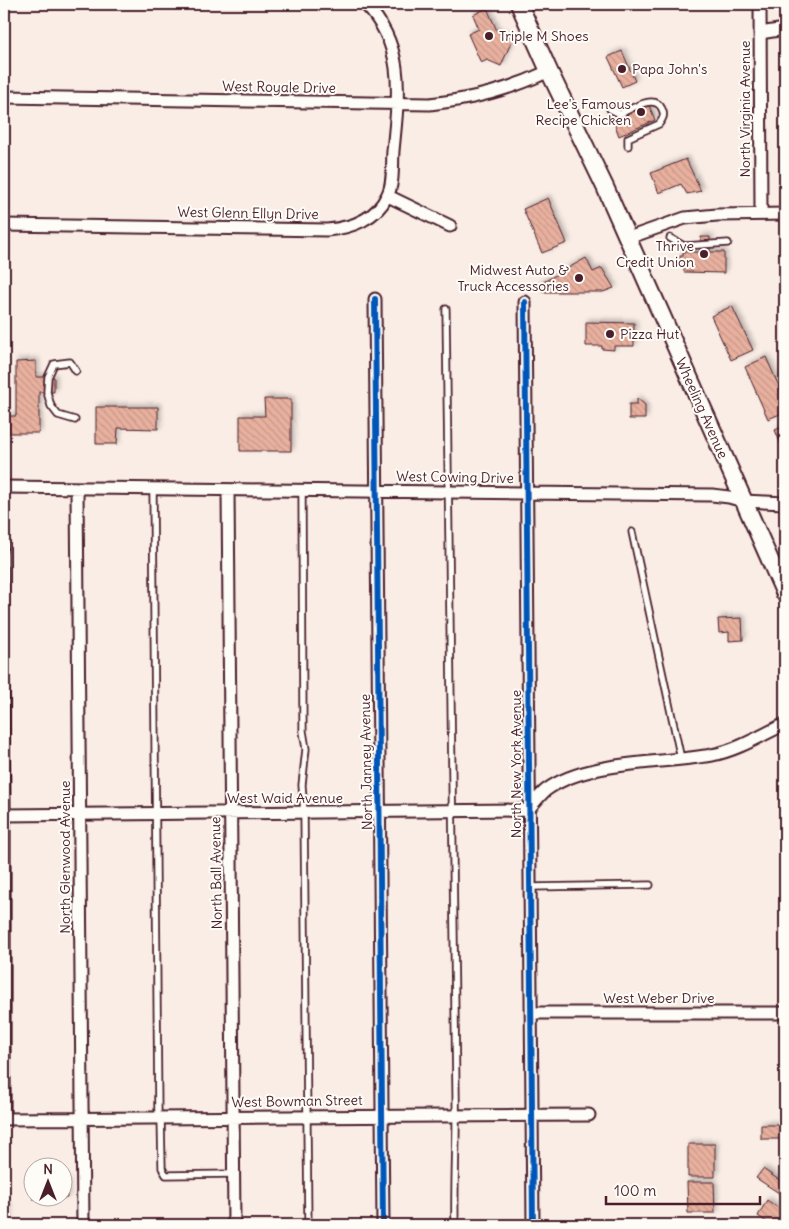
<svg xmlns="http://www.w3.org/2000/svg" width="789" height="1229" viewBox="0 0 789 1229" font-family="Delius,sans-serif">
<defs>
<pattern id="building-back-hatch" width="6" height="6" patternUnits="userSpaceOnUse" patternTransform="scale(1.25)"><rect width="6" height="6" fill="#e8b09e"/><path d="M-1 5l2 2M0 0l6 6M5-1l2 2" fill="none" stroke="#c89788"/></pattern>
<filter id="shadow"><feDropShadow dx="2.5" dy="-2.5" stdDeviation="2.5" flood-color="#0004"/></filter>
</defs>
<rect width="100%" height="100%" fill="#f9ede5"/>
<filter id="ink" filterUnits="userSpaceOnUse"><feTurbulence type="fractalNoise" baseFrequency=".02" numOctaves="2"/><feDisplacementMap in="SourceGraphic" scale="10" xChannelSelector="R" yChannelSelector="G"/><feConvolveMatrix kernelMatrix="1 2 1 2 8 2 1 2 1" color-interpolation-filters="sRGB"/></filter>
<g filter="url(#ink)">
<path fill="url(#building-back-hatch)" stroke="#4a1f2b" filter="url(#shadow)" d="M592 4H630V8L592 9Z
M636 4H664V7H636Z
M487 8 497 31 513 38 501 66 487 60 481 63 468 34 479 29 473 15Z
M622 51 635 81 622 87 608 57Z
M648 103 655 120 619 136 613 120Z
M686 159 701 191 687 194 681 184 659 193 651 173Z
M548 198 567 243 542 253 523 209Z
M701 237H710V252H724V273L684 272V266H680V256H683V252H700Z
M586 258 593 272 602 268 614 288 603 292H543L538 285Z
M732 306 753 350 731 360 711 316Z
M586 322 634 323V346H614V350L602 349V346H586Z
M766 357 785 400V412L768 419 745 367Z
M36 361V377H54V392H39V433H9V416H16V362Z
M637 398 645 405V419H629V404H637Z
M264 399H291V451H240V416H265Z
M96 407H158V429L118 428 117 444H96Z
M785 426V454L775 430Z
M742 618 743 640 729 641V632L719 633 718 619Z
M761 1125H785V1139H761Z
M688 1144H715V1177H688Z
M763 1169 785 1184V1197L756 1178Z
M62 1181H66L67 1198 33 1199V1196H62Z
M687 1182H714L715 1213H688Z
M767 1200 785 1213V1225H771L758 1216Z
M4 1206H8V1225H4Z"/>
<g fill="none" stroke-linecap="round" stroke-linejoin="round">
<g stroke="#4a1f2b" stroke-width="9">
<path id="lane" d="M610 109 620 114C631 109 655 93 662 109 665 115 663 119 659 124L628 138V146
M670 238 684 246 728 243
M446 309C450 570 452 831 456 1092 457 1136 454 1181 455 1225
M75 420 58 415 51 406 47 392 48 377 54 364 70 362 76 371
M4 487 7 815V1119
M153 489 158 1117
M302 491 303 731 306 749 302 785 304 813 308 1225
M632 532 681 759
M530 887 650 885
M161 1117 162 1168 166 1175 233 1174"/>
</g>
<g stroke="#4a1f2b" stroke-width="15">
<path id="street" d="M760 4 761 214
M760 33 785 29
M4 97 430 104C473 99 509 90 549 71
M388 196 450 226
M4 225 327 230C351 228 376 219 387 196 394 184 392 165 393 151 398 97 407 47 365 4
M628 238 685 218 717 215 785 214
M375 299 383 1225
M525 302 533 1225
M4 487 712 495 729 497 743 501 785 503
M77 488 83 1225
M228 490 234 1225
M4 815 528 810C534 803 539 796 546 790 587 760 662 764 712 755 738 750 762 735 785 724
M532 1013H785
M4 1119 589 1115"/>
</g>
<g stroke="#4a1f2b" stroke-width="20">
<path id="secondary" d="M519 4 549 71 605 187 785 594"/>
</g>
<use href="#lane" stroke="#fdfcf7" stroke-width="5.5"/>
<use href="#street" stroke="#fdfcf7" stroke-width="11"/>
<use href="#secondary" stroke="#fdfcf7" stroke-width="16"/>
<g stroke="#fdfcf7" stroke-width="9">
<path id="cycleway" d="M375 299 383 1225
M525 302 533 1225"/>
</g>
<use href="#cycleway" stroke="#0057b8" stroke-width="6"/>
</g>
</g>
<g fill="#4a1f2b" stroke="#fdfcf7" stroke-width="2">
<circle cx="489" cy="36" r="5"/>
<circle cx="622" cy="69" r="5"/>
<circle cx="641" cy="112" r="5"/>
<circle cx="704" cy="254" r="5"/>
<circle cx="579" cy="278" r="5"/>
<circle cx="610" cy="334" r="5"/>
</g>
<g text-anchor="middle" stroke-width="4" stroke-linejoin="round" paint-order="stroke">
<g font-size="14" fill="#4a1f2b" stroke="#fdfcf7" text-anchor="start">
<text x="499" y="41">Triple M Shoes</text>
<text x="632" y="74">Papa John's</text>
<text x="631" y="109" text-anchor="end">Lee's Famous<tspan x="631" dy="16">Recipe Chicken</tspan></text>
<text x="694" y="251" text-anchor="end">Thrive<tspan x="694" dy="16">Credit Union</tspan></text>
<text x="569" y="275" text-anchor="end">Midwest Auto &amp;<tspan x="569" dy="16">Truck Accessories</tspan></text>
<text x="620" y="339">Pizza Hut</text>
</g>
<g font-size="14" fill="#4a1f2b" stroke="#fdfcf7">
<text transform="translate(279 87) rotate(1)" y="5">West Royale Drive</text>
<text transform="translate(745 109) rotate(-90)" y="5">North Virginia Avenue</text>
<text transform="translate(248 213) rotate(1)" y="5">West Glenn Ellyn Drive</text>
<text transform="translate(702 408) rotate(66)" y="5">Wheeling Avenue</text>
<text transform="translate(455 477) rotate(1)" y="5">West Cowing Drive</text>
<text transform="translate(366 762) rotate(-91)" y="5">North Janney Avenue</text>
<text transform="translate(516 764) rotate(-90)" y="5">North New York Avenue</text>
<text x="285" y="803">West Waid Avenue</text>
<text transform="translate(65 857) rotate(-90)" y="5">North Glenwood Avenue</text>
<text transform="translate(216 873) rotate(-91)" y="5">North Ball Avenue</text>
<text x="659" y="1003">West Weber Drive</text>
<text transform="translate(297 1101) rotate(-1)" y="5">West Bowman Street</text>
</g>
</g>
<rect width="789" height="1229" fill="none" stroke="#fdfcf7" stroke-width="20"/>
<rect x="10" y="10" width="769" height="1209" fill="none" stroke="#4a1f2b" stroke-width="2" filter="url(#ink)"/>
<g transform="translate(48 1182)"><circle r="24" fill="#fdfcf7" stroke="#b5a4a5"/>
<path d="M0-4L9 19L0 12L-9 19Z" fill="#4a1f2b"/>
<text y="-8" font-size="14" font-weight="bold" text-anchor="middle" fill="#4a1f2b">N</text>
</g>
<path d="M606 1196v8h154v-8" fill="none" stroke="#4a1f2b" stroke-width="2.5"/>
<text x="614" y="1196" font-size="15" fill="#4a1f2b" stroke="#fdfcf7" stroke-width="4" paint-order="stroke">100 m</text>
</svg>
